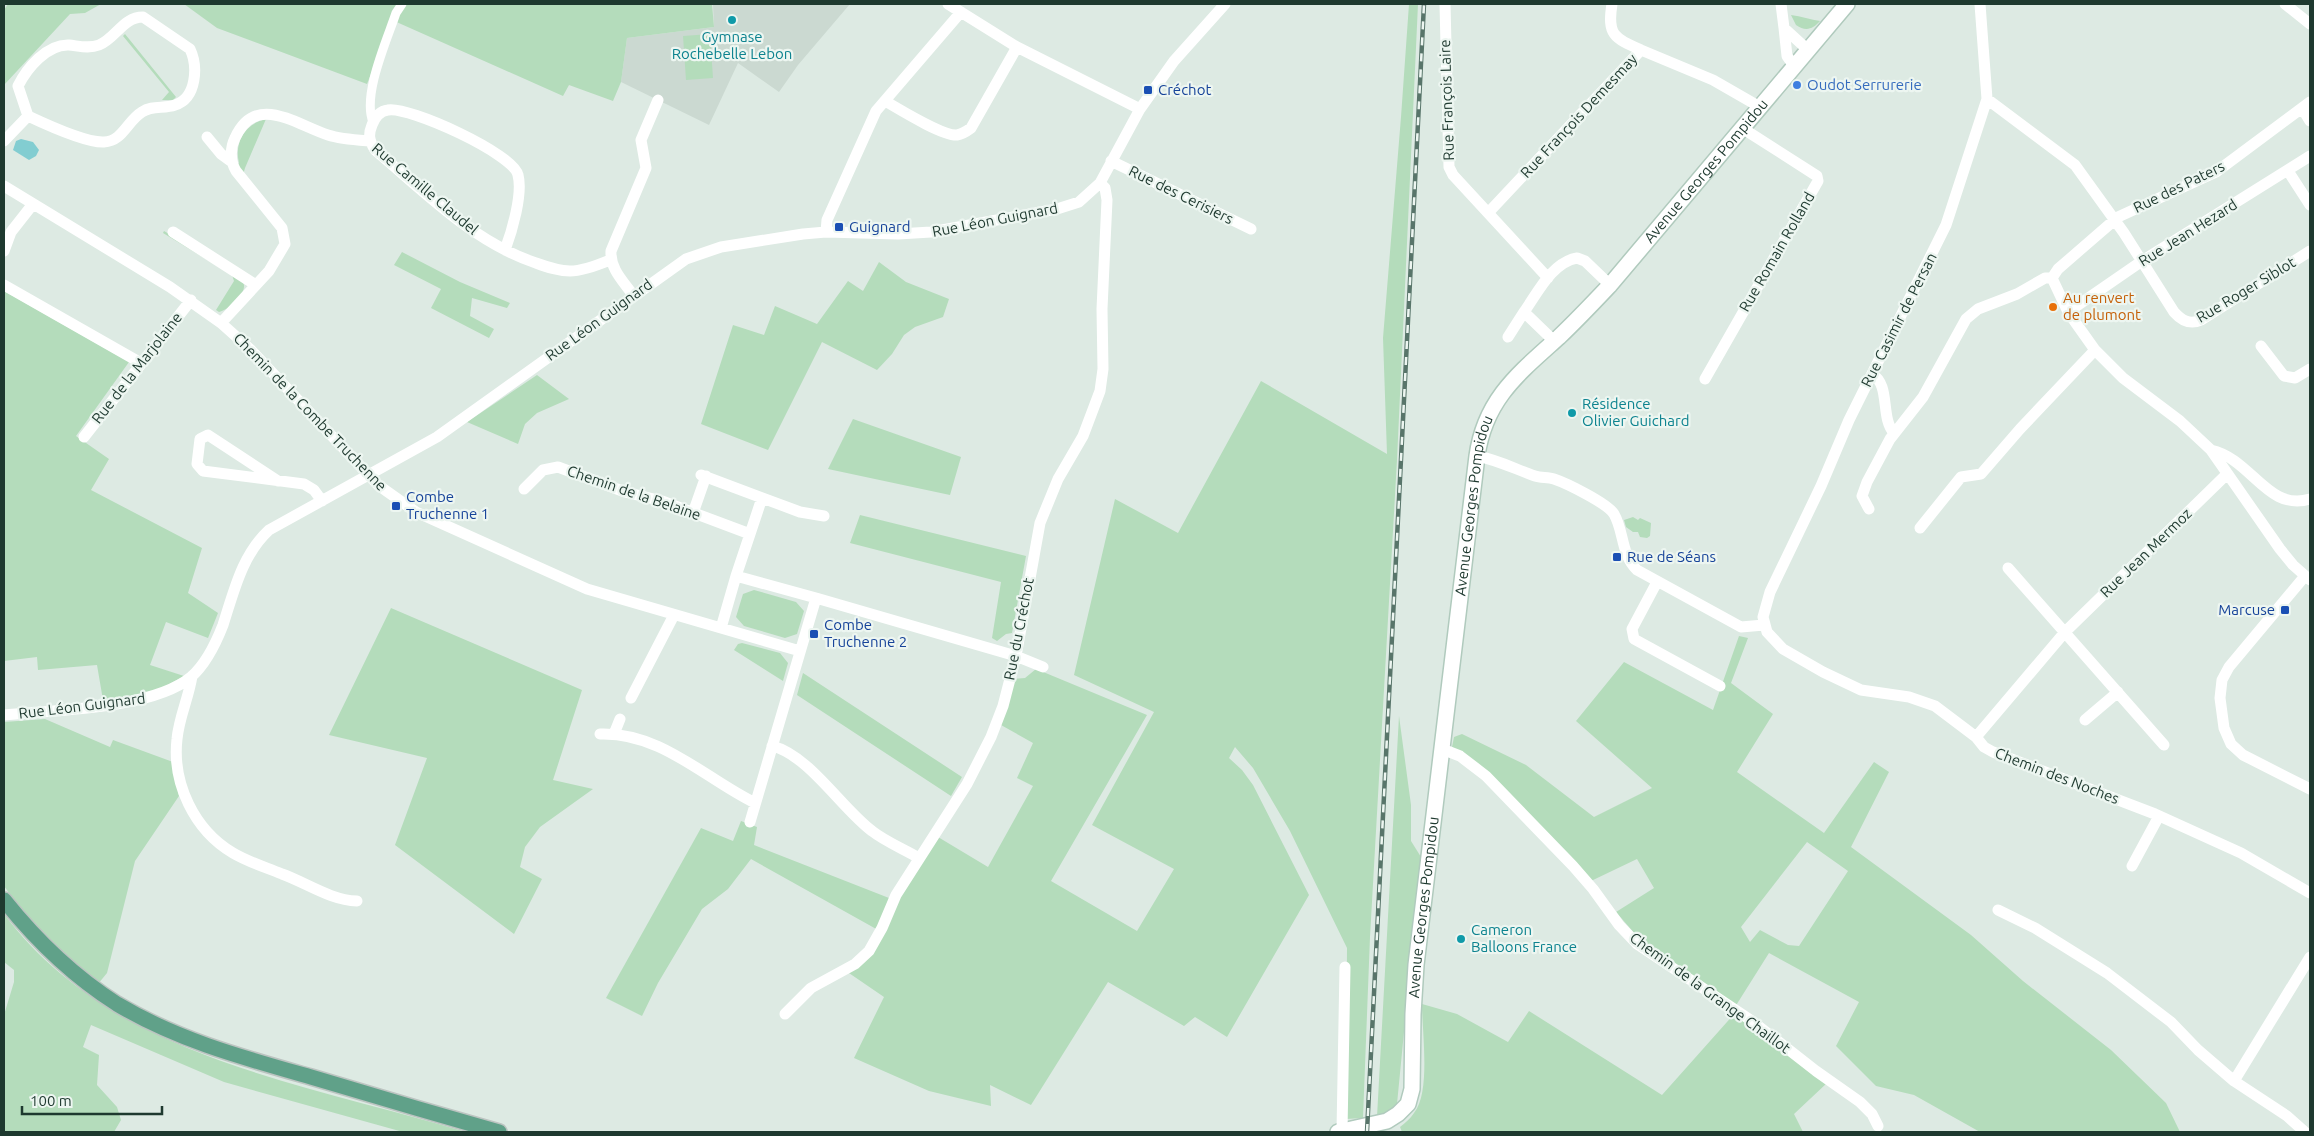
<svg xmlns="http://www.w3.org/2000/svg" width="2314" height="1136" viewBox="0 0 2314 1136" font-family="Ubuntu,sans-serif">
<rect width="100%" height="100%" fill="#ddeae3"/>
<path fill="#cbd9d1" d="M713 4H850L798 65 779 92 738 63 709 125 621 82 627 38 714 27Z"/>
<path fill="#b4dcbb" fill-rule="evenodd" d="M8 4H101L85 13 70 14 4 85V10Z
M184 4H712L714 27 627 38 621 82 613 101 569 85 563 96 392 20 367 84 217 28Z
M1409 4H1418L1397 460 1370 937 1363 1118 1346 1119 1347 948 1290 831 1253 768 1235 747 1229 758 1242 770 1253 785 1309 895 1227 1037 1195 1017 1184 1026 1108 982 1031 1105 990 1085 991 1106 929 1091 854 1058 884 997 846 971 856 965 938 837 988 867 1033 786 1017 778 1033 743 1001 725 1014 679 1025 678 1036 669 1147 715 1051 881 1137 931 1174 869 1092 825 1154 712 1074 675 1115 499 1178 533 1261 381 1387 454 1383 338 1401 117Z
M1791 15C1801 16 1811 20 1820 21 1813 29 1806 32 1796 25Z
M125 34 176 97 173 100H162L169 92 123 36Z
M710 34 713 78 686 80 683 36Z
M266 119 245 168 243 175 237 164 239 163C234 142 245 124 266 119Z
M164 231 237 274C239 277 243 281 244 285 245 296 228 310 219 312L216 310 234 281 232 275 163 233Z
M402 252 460 282 510 303 507 308 472 298 470 316 494 329 489 338 431 308 441 289 394 265Z
M879 262 906 282 949 299 943 317 915 327 904 335 892 354 877 370 822 342 768 450 701 424 733 325 764 335 775 306 817 324 848 281 863 291Z
M4 291 129 362 76 436 109 459 91 490 202 548 188 593 218 613 208 638 166 622 150 665 184 676 151 694 103 700 97 665 38 670 37 657 4 661Z
M537 375 569 399 537 413 525 424 518 444 467 422Z
M853 419 961 457 950 495 828 469Z
M860 515 1026 556 1012 633 1006 634 997 641 992 638 1001 582 850 543Z
M1633 517 1638 520 1640 518 1651 523 1650 536 1647 538 1640 537 1638 532H1633L1626 527 1624 520Z
M754 590 796 602 804 611 797 634 785 638 744 626 736 617 743 594Z
M391 608 582 690 553 780 593 789 540 827 525 847 520 867 542 879 514 934 395 845 427 758 329 735Z
M1739 636 1748 638 1731 683 1773 714 1737 772 1824 833 1874 762 1889 772 1851 847 1971 935 2023 981 2111 1050 2166 1103 2180 1132H1980L1914 1095 1876 1086 1836 1046 1859 1002 1769 953 1735 1007 1642 942 1616 912 1654 888 1637 859 1591 881 1452 747 1454 737 1462 734 1526 765 1594 817 1652 788 1576 721 1624 662 1713 710ZM1807 842 1848 871 1799 946 1788 945 1760 930 1750 942 1741 927Z
M742 643 780 653 788 663 783 681 734 650 738 644Z
M803 673 962 777 951 796 797 695Z
M1399 716 1411 805V841L1421 857 1397 1104 1382 1116 1377 1117Z
M45 719 110 747 113 740 173 762 179 796 135 861 107 973 98 984 39 934 4 886V722Z
M741 821 757 827 754 845 889 898 878 930 751 859 728 889 702 909 658 983 642 1016 606 998 701 828 733 841Z
M4 914C112 1058 304 1083 466 1132H403L224 1082 91 1025 83 1047 99 1055 97 1085 117 1107 121 1120 114 1132H4V1015L14 982V970L4 962Z
M1422 1004 1457 1014 1508 1042 1529 1011 1662 1095 1735 1013 1827 1083 1794 1114 1803 1132H1402L1400 1127C1405 1123 1410 1119 1414 1113 1431 1092 1422 1032 1422 1004Z"/>
<path fill="#82cdd1" d="M21 139 33 142 39 150 36 156 29 160 13 150 16 141Z"/>
<g fill="none" stroke-linecap="round" stroke-linejoin="round">
<g stroke="#b0cabd" stroke-width="18">
<g id="secondary">
<path id="s1" d="M1338 1132 1387 1121 1398 1114 1408 1104 1412 1089 1413 1014 1416 965 1477 456C1485 399 1519 373 1559 337 1577 320 1593 303 1610 285L1847 4"/>
</g>
</g>
<g stroke="#bcc4c1" stroke-width="18">
<path id="primary" d="M4 900C36 940 73 976 117 1004 177 1040 244 1058 311 1077 374 1096 436 1114 499 1132"/>
</g>
<path stroke="#fff" stroke-width="9" d="M373 122C362 95 387 40 396 13L402 4"/>
<path stroke="#fff" stroke-width="11" d="M948 4 1017 47
M1445 4 1449 167 1453 175 1548 278
M1612 4C1607 35 1614 38 1641 50
M1781 4 1784 28
M1980 4 1987 99 1946 225 1849 420 1821 486 1770 592 1763 617 1767 632 1783 649 1823 672 1861 690 1909 697 1935 706 1976 737 1984 747 1993 752 2155 814 2241 853 2310 893
M2285 4 2310 24
M143 17 190 49C198 66 197 98 175 105 164 109 152 105 142 112 127 121 123 141 104 142 86 143 45 124 28 116L18 86C27 68 47 44 69 45 79 46 89 49 99 45 116 38 123 17 143 17Z
M1794 66 1787 56 1784 28 1808 50
M1987 99 2075 165 2124 233 2174 312C2182 321 2190 325 2201 320L2310 251
M885 101C899 109 942 136 957 135 963 134 967 131 971 128L1017 47 1140 109
M2302 108 2310 121
M207 137 221 154 232 162
M4 141 28 116
M1111 161 1251 229
M2288 171 2310 205
M4 186 170 287 221 323 250 349 378 485 416 512 587 589 721 628
M1488 213 1641 50 1713 80 1760 107
M173 232 256 285
M826 232 827 220 876 111 961 12
M505 250C512 231 523 194 518 175 514 154 409 106 388 110 380 111 375 117 372 125 368 135 369 140 375 150 425 192 473 242 536 263 547 267 558 271 570 271 583 271 598 265 610 260
M4 251 11 232 33 204
M2052 278 2068 312 2095 350 2123 378 2180 421 2211 450 2280 549 2293 565 2310 580
M2052 278 2058 269 2118 217 2216 172 2310 102
M4 285 141 363
M633 295C623 281 610 269 611 251L646 168 641 140 658 100
M2068 312 2142 261 2310 156
M221 323 269 271 285 244 282 228 236 171C230 161 230 148 235 138 256 92 296 125 328 135 340 139 356 140 369 141
M1508 337 1524 312
M1554 341 1524 312C1537 294 1552 262 1577 258L1585 261 1610 285
M2261 346 2284 376 2295 378 2310 369
M1872 374C1891 385 1880 418 1894 433
M1705 379 1818 181 1817 176 1742 128
M84 437 191 300
M2211 450C2252 459 2267 512 2310 499
M1477 456C1498 460 1515 469 1535 476 1541 478 1548 477 1554 479 1566 483 1607 503 1614 514 1624 531 1621 555 1637 570L1741 627 1764 625
M701 475 800 512 824 516
M278 481 208 435 200 439 197 464 203 471 304 484 314 490 322 501
M524 489 543 470 558 467 625 492 662 501 750 534
M1869 509 1862 496 1867 482 1890 439 1923 397 1966 319 1978 309 2017 294 2045 278H2052
M693 513 706 476
M1920 528 1961 477 1981 474 2020 429 2095 350
M2008 568 2164 745
M736 576 762 498
M2305 576 2229 667 2222 680 2220 698 2224 728 2231 744 2243 755 2310 789
M1657 582 1632 629 1634 639 1720 686
M816 598 1016 656 1043 667
M192 676C189 697 179 717 177 739 172 783 194 830 233 853 248 862 265 867 282 874 307 883 330 900 357 901
M631 698 674 615
M4 715C55 710 153 709 191 677 206 664 216 643 223 625 234 591 242 555 269 530L437 437 686 259 721 247 803 234 826 232 898 234 931 232 1057 209 1079 202 1100 183 1140 109 1174 61 1225 4
M2085 720 2118 692
M600 734C661 732 704 778 755 803
M614 734 620 719
M1976 737 2065 632 2227 474
M772 746C809 755 842 809 872 831 886 842 904 849 919 858
M1442 749 1460 756 1486 776 1573 866 1593 889 1619 925 1637 944 1752 1021 1816 1071 1860 1102 1872 1114 1878 1126
M750 822 816 598 736 576 721 628 800 651
M2132 866 2159 816
M1998 910 2035 928 2107 973 2171 1022 2198 1050 2234 1081 2287 1116 2305 1132
M785 1014 811 988 855 964 869 951 882 928 896 895 967 784 991 737 1003 706 1016 656 1040 523 1058 479 1083 436 1100 391 1103 369 1102 309 1107 200 1105 188 1100 183
M2234 1081 2310 957
M1342 1131 1345 967"/>
<use href="#secondary" stroke="#fff" stroke-width="15"/>
<use href="#primary" stroke="#60a189" stroke-width="15"/>
<g stroke="#58756a" stroke-width="4.5">
<path id="rail" d="M1367 1132 1424 4"/>
</g>
<use href="#rail" stroke="#edf6f1" stroke-width="2.5" stroke-dasharray="8" stroke-linecap="butt"/>
</g>
<g fill="#0f9aa8" stroke="#edf6f1" stroke-width="2">
<circle cx="732" cy="20" r="5"/>
<circle cx="1572" cy="413" r="5"/>
<circle cx="1461" cy="939" r="5"/>
</g>
<circle fill="#3f7fe0" stroke="#edf6f1" stroke-width="2" cx="1797" cy="85" r="5"/>
<g fill="#1a4fb4" stroke="#edf6f1" stroke-width="2">
<rect x="1143" y="85" width="10" height="10" rx="2.5"/>
<rect x="834" y="222" width="10" height="10" rx="2.5"/>
<rect x="391" y="501" width="10" height="10" rx="2.5"/>
<rect x="1612" y="552" width="10" height="10" rx="2.5"/>
<rect x="2280" y="605" width="10" height="10" rx="2.5"/>
<rect x="809" y="629" width="10" height="10" rx="2.5"/>
</g>
<circle fill="#e8710a" stroke="#edf6f1" stroke-width="2" cx="2053" cy="307" r="5"/>
<g text-anchor="middle" stroke-width="4.5" stroke-linejoin="round" paint-order="stroke">
<g font-size="15" fill="#0d838f" stroke="#edf6f1" text-anchor="start">
<text x="732" y="42" text-anchor="middle">Gymnase<tspan x="732" dy="17">Rochebelle Lebon</tspan></text>
<text x="1582" y="409">Résidence<tspan x="1582" dy="17">Olivier Guichard</tspan></text>
<text x="1471" y="935">Cameron<tspan x="1471" dy="17">Balloons France</tspan></text>
</g>
<g font-size="15" fill="#366cbe" stroke="#edf6f1" text-anchor="start">
<text x="1807" y="90">Oudot Serrurerie</text>
</g>
<g font-size="15" fill="#164399" stroke="#edf6f1" text-anchor="start">
<text x="1158" y="95">Créchot</text>
<text x="849" y="232">Guignard</text>
<text x="406" y="502">Combe<tspan x="406" dy="17">Truchenne 1</tspan></text>
<text x="1627" y="562">Rue de Séans</text>
<text x="2275" y="615" text-anchor="end">Marcuse</text>
<text x="824" y="630">Combe<tspan x="824" dy="17">Truchenne 2</tspan></text>
</g>
<g font-size="15" fill="#1e392f" stroke="#edf6f1">
<text transform="translate(1447 100) rotate(-92)" y="5">Rue François Laire</text>
<text transform="translate(1579 116) rotate(-47)" y="5">Rue François Demesmay</text>
<text dy="5" stroke="none"><textPath href="#s1" startOffset="1100">Avenue Georges Pompidou</textPath></text>
<text transform="translate(2179 187) rotate(-26)" y="5">Rue des Paters</text>
<text transform="translate(425 189) rotate(40)" y="5">Rue Camille Claudel</text>
<text transform="translate(1181 195) rotate(26)" y="5">Rue des Cerisiers</text>
<text transform="translate(995 220) rotate(-11)" y="5">Rue Léon Guignard</text>
<text transform="translate(2188 233) rotate(-32)" y="5">Rue Jean Hezard</text>
<text transform="translate(1777 252) rotate(-60)" y="5">Rue Romain Rolland</text>
<text transform="translate(2246 290) rotate(-31)" y="5">Rue Roger Siblot</text>
<text transform="translate(599 320) rotate(-36)" y="5">Rue Léon Guignard</text>
<text transform="translate(1899 320) rotate(-63)" y="5">Rue Casimir de Persan</text>
<text transform="translate(137 368) rotate(-52)" y="5">Rue de la Marjolaine</text>
<text transform="translate(310 412) rotate(46)" y="5">Chemin de la Combe Truchenne</text>
<text transform="translate(634 493) rotate(19)" y="5">Chemin de la Belaine</text>
<text dy="5" stroke="none"><textPath href="#s1" startOffset="680">Avenue Georges Pompidou</textPath></text>
<text transform="translate(2146 553) rotate(-44)" y="5">Rue Jean Mermoz</text>
<text transform="translate(1019 629) rotate(-79)" y="5">Rue du Créchot</text>
<text transform="translate(82 706) rotate(-7)" y="5">Rue Léon Guignard</text>
<text transform="translate(2057 776) rotate(21)" y="5">Chemin des Noches</text>
<text dy="5" stroke="none"><textPath href="#s1" startOffset="275">Avenue Georges Pompidou</textPath></text>
<text transform="translate(1710 993) rotate(36)" y="5">Chemin de la Grange Chaillot</text>
</g>
<g font-size="15" fill="#c56008" stroke="#edf6f1" text-anchor="start">
<text x="2063" y="303">Au renvert<tspan x="2063" dy="17">de plumont</tspan></text>
</g>
</g>
<rect width="2314" height="1136" fill="none" stroke="#1e392f" stroke-width="10"/>
<path d="M22 1106v8h140v-8" fill="none" stroke="#1e392f" stroke-width="2.5"/>
<text x="30" y="1106" font-size="15" fill="#1e392f" stroke="#edf6f1" stroke-width="4" paint-order="stroke">100 m</text>
</svg>
